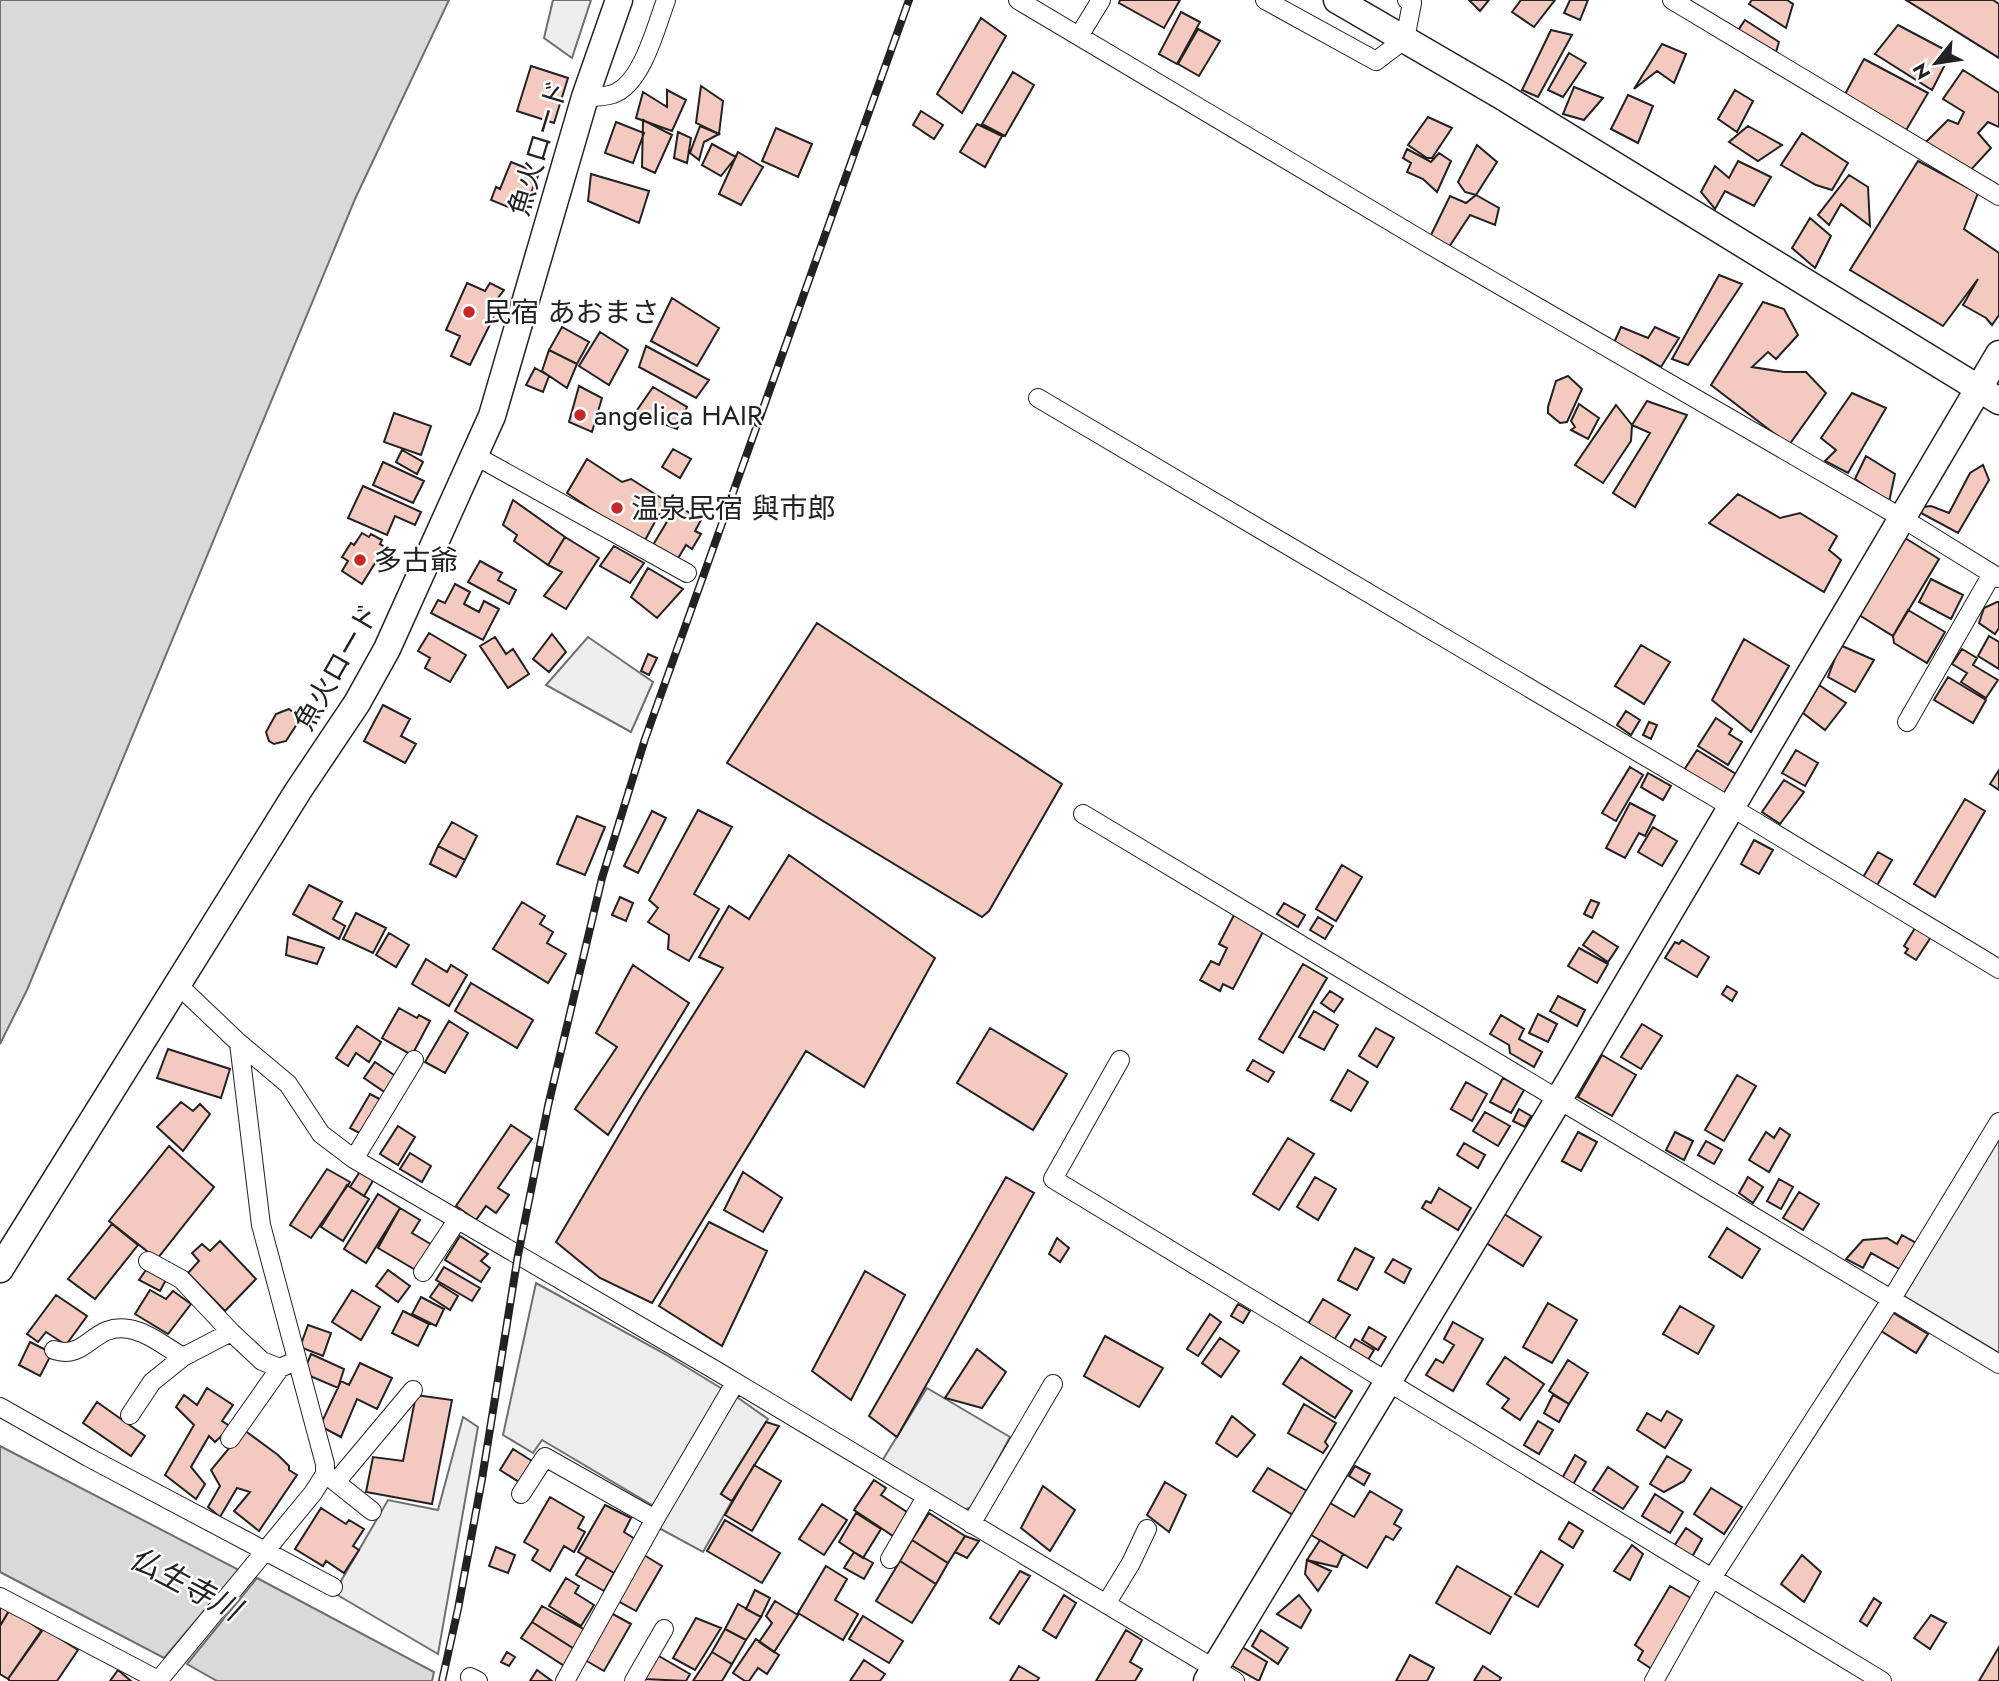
<svg xmlns="http://www.w3.org/2000/svg" width="1999" height="1681" viewBox="0 0 1999 1681" font-family="Jost,'Noto Sans JP',sans-serif">
<rect width="100%" height="100%" fill="#fff"/>
<path fill="#eee" stroke="#6f6f6f" stroke-width="2" d="M553 0H591L572 58 544 38Z
M588 637 653 682 631 732 546 685Z
M1999 1135V1353L1904 1296Z
M463 1417 478 1427 438 1654 334 1593 388 1500 438 1510Z"/>
<path fill="#ededed" stroke="#6f6f6f" stroke-width="2" d="M536 1283 665 1354 724 1390 657 1508 542 1440 533 1453 503 1435Z
M927 1388 1010 1437 972 1507 963 1510 882 1461Z
M734 1395 768 1419 721 1494 732 1501 703 1552 657 1527Z"/>
<path fill="#d9d9d9" stroke="#6f6f6f" stroke-width="2" d="M0 0H449L355 199 27 990 0 1044Z
M0 1446 239 1570 164 1658 0 1572Z
M257 1578 434 1672 432 1681H217L187 1664Z"/>
<path fill="#f3c9c0" stroke="#222" stroke-width="2" d="M1120 0H1180L1164 28 1119 3Z
M1469 0H1489L1480 11Z
M1521 0H1555L1534 27 1512 12Z
M1570 0H1588L1580 20 1564 13Z
M1752 0H1787L1793 4 1786 28 1749 4Z
M1906 0H1993L1999 4V58Z
M1181 12 1200 22 1177 64 1159 54Z
M981 18 1006 36 962 113 937 94Z
M1745 20 1779 42 1775 55 1737 32Z
M1898 25 1951 53 1932 90 1875 54Z
M1198 29 1220 41 1199 76 1178 64Z
M1551 30 1572 35 1538 97 1522 90Z
M1662 44 1686 54 1674 83 1657 71 1634 89Z
M1569 53 1586 63 1563 97 1548 90Z
M1864 59 1928 93 1905 132 1844 96Z
M531 66 568 78 554 123 517 111Z
M1963 70 1999 93V127L1988 122 1978 133 1991 148 1968 173 1926 142 1948 120 1958 124 1964 112 1943 99Z
M1013 72 1034 85 1005 136 982 124Z
M701 86 723 101 719 134 696 123Z
M1574 87 1603 98 1584 120 1563 114Z
M667 90 686 100 672 131 636 118 643 92 667 107Z
M1735 90 1753 101 1737 132 1718 119Z
M1628 95 1653 106 1638 143 1611 129Z
M921 111 943 125 934 139 913 125Z
M1428 117 1452 128 1432 158H1427L1408 145Z
M643 120 672 135 655 173 642 167Z
M616 122 644 133 633 163 605 153Z
M977 124 1002 136 985 167 960 152Z
M700 126 719 134 704 142 699 160 690 153Z
M1748 126 1782 145 1758 161 1729 142Z
M776 128 812 144 798 177 762 161Z
M678 132 691 138 687 163 674 158Z
M1802 133 1848 163 1832 190 1816 185 1781 165Z
M712 144 736 157 721 176 702 165Z
M1477 145 1497 162 1476 195 1465 192 1458 182Z
M1407 149 1431 162 1439 153 1451 161 1437 192 1423 179 1407 172 1411 163 1403 158Z
M738 152 763 167 741 205 719 194Z
M1738 161 1771 177 1754 206 1725 191 1715 209 1701 192 1715 166 1729 178Z
M1918 161 1978 193 1964 229 1999 253V315L1992 325 1986 318 1963 305 1978 279 1943 326 1850 270Z
M511 162 539 173 523 213 491 200 496 187 500 189Z
M591 174 649 191 639 223 588 201Z
M1849 175 1868 187 1870 226 1841 204 1829 225 1818 215Z
M1476 195 1499 208 1495 225 1470 215 1447 250 1430 237 1450 196 1466 203Z
M1810 218 1831 236 1815 268 1792 248Z
M1719 275 1742 284 1688 365 1672 359Z
M467 283 485 291 490 283 504 290 498 298 502 300 470 365 451 356 460 336 446 330Z
M672 298 719 328 697 366 651 341Z
M1763 302 1784 309 1798 335 1776 359 1768 352 1752 367 1784 372H1806L1826 393 1789 445 1711 385Z
M562 327 589 342 577 364 549 350Z
M1621 327 1648 338 1655 327 1679 338 1661 367 1642 356 1613 345Z
M600 332 628 350 609 385 579 366Z
M646 346 709 380 696 398 639 367Z
M549 350 577 364 567 388 542 371Z
M535 368 549 376 543 392 526 385Z
M1568 376 1582 389 1567 422 1560 423 1548 413V407L1556 381Z
M579 386 602 398 592 432 569 422Z
M653 387 687 407 677 429 635 413Z
M1852 393 1886 408 1848 473 1825 461 1836 450 1821 438Z
M1647 401 1687 415 1635 507 1613 493 1650 433 1632 425Z
M1579 404 1599 418 1588 439 1571 430 1575 427 1571 421Z
M1616 405 1632 425 1631 441 1603 483 1575 465Z
M394 413 431 426 421 455 384 442Z
M673 449 691 459 680 478 662 467Z
M402 450 423 462 417 474 396 462Z
M1866 456 1895 474 1889 502 1855 479Z
M587 459 622 482 631 479 666 501 643 544 567 493Z
M383 462 424 481 413 503 373 485Z
M1983 465 1989 480 1958 533 1921 513 1923 507 1931 506 1949 513 1970 473Z
M363 486 421 512 415 525 395 516 387 535 348 518Z
M1738 494 1780 518 1800 513 1837 536 1829 550 1841 560 1824 592 1709 523Z
M513 500 565 537 548 565 514 541 517 535 503 525Z
M677 505 701 520 695 531 701 534 692 549 686 545 677 560 653 545Z
M362 533 369 537 371 534 382 540 380 544 385 547 362 584 342 571 348 561 342 557 351 543 354 545Z
M565 537 599 558 566 609 544 596 562 572 548 565Z
M1905 538 1939 559 1893 636 1859 615Z
M614 546 644 563 630 583 600 566Z
M480 561 502 573 498 580 516 590 509 604 468 582Z
M648 568 683 589 657 618 631 597Z
M1931 579 1963 595 1951 619 1919 602Z
M455 584 470 592 464 604 479 612 484 601 499 609 483 640 431 613 438 600 445 603Z
M1997 602H1999V628L1995 634 1979 623 1984 608Z
M1908 610 1945 632 1927 663 1894 643 1893 636Z
M817 623 1062 784 989 911 982 917 727 763Z
M429 633 466 655 450 682 425 668 430 658 418 651Z
M552 634 566 652 549 672 533 659Z
M1989 636 1999 642V669L1978 656Z
M495 637 506 654 513 649 529 674 508 688 480 646Z
M1744 639 1789 666 1751 732 1712 700Z
M1641 645 1670 662 1644 704 1615 686Z
M1840 645 1874 660 1855 692 1828 677Z
M1962 649 1977 658 1973 665 1998 680 1986 698 1961 682 1967 673 1952 664Z
M648 654 657 658 649 675 641 671Z
M1948 677 1986 700 1973 723 1934 700Z
M1819 685 1846 703 1825 730 1803 713Z
M383 705 410 719 401 736 416 744 405 763 364 741Z
M289 709 294 713 297 724 286 741 274 744 269 741 266 732 276 714Z
M1626 711 1640 720 1631 735 1617 725Z
M1716 718 1732 729 1729 734 1742 742 1728 765 1698 746Z
M1649 722 1657 725 1651 739 1643 735Z
M1697 750 1736 774 1723 795 1684 770Z
M1796 750 1818 763 1805 786 1782 773Z
M1630 767 1643 775 1616 821 1602 813Z
M1999 770V790L1990 784Z
M1648 773 1671 786 1663 800 1641 787Z
M1784 780 1804 792 1780 824 1762 812Z
M1965 799 1985 811 1935 897 1914 884Z
M1630 803 1655 816 1645 836 1639 833 1625 858 1606 848Z
M698 810 732 827 694 894 719 909 689 961 668 949 669 935 648 922 658 908 649 900Z
M652 811 666 818 638 873 624 866Z
M577 816 605 827 585 875 557 864Z
M452 822 477 836 465 860 438 846Z
M1653 827 1677 841 1662 866 1638 852Z
M1754 840 1773 850 1759 874 1741 864Z
M438 846 465 860 456 877 430 864Z
M1878 852 1892 860 1876 887 1862 879Z
M789 855 935 958 864 1087 806 1051 652 1303 600 1278 556 1242 642 1096 723 968 699 957 729 906 749 919Z
M1342 865 1362 877 1336 921 1316 909Z
M309 885 342 902 333 919 345 926 339 939 293 914Z
M620 897 633 903 626 921 612 915Z
M1591 900 1599 903 1592 918 1584 914Z
M522 902 545 916 540 924 553 932 547 943 566 954 548 983 493 949Z
M1284 903 1305 915 1298 927 1277 914Z
M356 913 386 928 373 953 343 939Z
M1234 915 1264 930 1233 989 1223 984 1220 991 1200 980 1211 961 1219 965 1227 948 1219 944Z
M1318 917 1333 926 1325 939 1310 930Z
M1915 928 1931 937 1916 960 1905 953 1908 949 1904 946Z
M1593 931 1618 947 1608 962 1583 945Z
M389 933 409 945 396 967 376 955Z
M288 937 324 948 317 964 286 955Z
M1682 940 1709 957 1697 977 1665 958 1675 942 1679 944Z
M1579 948 1608 964 1597 983 1568 966Z
M426 959 447 972 451 965 467 975 449 1006 412 984Z
M1303 964 1327 978 1283 1053 1259 1039Z
M633 965 689 1003 608 1135 575 1109 617 1047 596 1033Z
M471 983 533 1020 517 1048 455 1011Z
M1727 986 1737 992 1732 1001 1722 994Z
M1330 991 1343 999 1334 1012 1321 1003Z
M1558 996 1585 1010 1577 1026 1550 1011Z
M399 1008 417 1018 419 1015 430 1021 412 1055 382 1038Z
M1314 1011 1338 1025 1324 1050 1299 1037Z
M1538 1014 1557 1024 1548 1042 1529 1033Z
M1501 1015 1524 1029 1519 1039 1542 1052 1534 1067 1510 1053 1509 1045 1490 1034Z
M449 1021 468 1033 445 1073 425 1062Z
M1642 1024 1662 1036 1641 1069 1621 1057Z
M357 1026 381 1042 369 1062 356 1053 348 1066 336 1058Z
M990 1028 1067 1074 1033 1130 957 1083Z
M1376 1028 1394 1038 1377 1067 1359 1056Z
M168 1049 230 1069 221 1098 157 1078Z
M1602 1055 1636 1075 1612 1116 1578 1097Z
M1253 1060 1274 1072 1268 1082 1247 1070Z
M375 1062 397 1077 386 1093 364 1078Z
M1348 1070 1368 1082 1351 1111 1331 1100Z
M1737 1075 1756 1086 1724 1141 1705 1130Z
M1503 1078 1524 1090 1511 1113 1490 1102Z
M1466 1082 1487 1094 1472 1121 1451 1109Z
M370 1094 387 1103 367 1137 350 1128Z
M181 1102 193 1111 200 1104 210 1114 183 1151 157 1127Z
M1519 1109 1531 1116 1525 1127 1513 1121Z
M1485 1112 1510 1126 1498 1146 1473 1131Z
M511 1125 532 1139 498 1188 509 1195 496 1213 486 1206 476 1220 456 1206Z
M398 1126 415 1137 398 1165 380 1154Z
M1780 1128 1790 1135 1769 1172 1749 1160 1766 1132 1774 1138Z
M1578 1132 1597 1142 1581 1171 1562 1161Z
M1675 1132 1693 1141 1684 1160 1666 1150Z
M1288 1138 1314 1154 1279 1210 1253 1194Z
M1706 1141 1722 1150 1714 1164 1698 1155Z
M1464 1143 1485 1155 1478 1168 1457 1155Z
M169 1146 214 1187 157 1259 109 1221Z
M410 1153 431 1166 422 1182 400 1169Z
M327 1169 350 1182 311 1238 290 1225Z
M361 1170 374 1179 364 1196 350 1187Z
M743 1172 782 1198 763 1232 724 1210Z
M1006 1177 1034 1193 897 1437 869 1416Z
M1315 1177 1336 1189 1318 1220 1297 1207Z
M1748 1177 1763 1187 1753 1203 1739 1193Z
M1779 1179 1793 1187 1781 1209 1767 1201Z
M347 1185 369 1199 343 1241 321 1227Z
M1439 1188 1471 1208 1458 1230 1422 1208 1426 1201 1431 1203Z
M1799 1192 1819 1204 1803 1230 1783 1218Z
M378 1194 400 1208 366 1263 344 1249Z
M400 1208 420 1220 412 1233 434 1246 419 1272 378 1248Z
M1501 1212 1541 1237 1523 1266 1483 1241Z
M709 1222 767 1251 722 1346 659 1306Z
M112 1224 138 1245 95 1299 68 1279Z
M1727 1228 1760 1249 1742 1278 1709 1257Z
M1902 1235 1916 1243 1901 1270 1871 1253 1863 1268 1846 1259 1863 1240 1887 1238 1897 1244Z
M460 1236 488 1254 481 1261 490 1268 481 1282 445 1260Z
M1057 1238 1069 1248 1060 1262 1049 1254Z
M220 1241 256 1279 225 1311 188 1273 199 1261 192 1253 202 1244 210 1251Z
M1355 1248 1374 1258 1357 1290 1338 1280Z
M1393 1259 1411 1269 1404 1283 1385 1272Z
M444 1267 480 1288 472 1301 436 1280Z
M146 1270 167 1278 160 1291 139 1280Z
M388 1270 410 1286 398 1302 376 1286Z
M865 1271 905 1295 851 1400 812 1371Z
M439 1284 458 1296 450 1310 430 1297Z
M150 1290 166 1299 173 1291 191 1304 168 1334 135 1314Z
M352 1290 380 1307 361 1340 332 1322Z
M56 1295 87 1316 66 1345 46 1332 38 1342 27 1334Z
M421 1297 444 1309 436 1326 412 1314Z
M1323 1299 1350 1315 1334 1340 1308 1324Z
M1548 1303 1577 1320 1552 1363 1523 1347Z
M1238 1304 1250 1311 1243 1323 1231 1316Z
M1680 1306 1714 1326 1698 1354 1663 1334Z
M403 1311 429 1324 418 1346 392 1333Z
M1890 1311 1928 1334 1916 1353 1878 1329Z
M1210 1314 1221 1322 1198 1356 1187 1349Z
M1453 1322 1483 1339 1453 1391 1426 1375 1436 1359 1443 1363 1454 1345 1444 1339Z
M308 1325 331 1333 323 1356 300 1347Z
M1369 1327 1386 1337 1378 1350 1362 1340Z
M1105 1336 1163 1368 1139 1407 1084 1376Z
M1220 1338 1239 1351 1221 1377 1202 1363Z
M1355 1339 1374 1350 1366 1363 1348 1351Z
M30 1342 52 1353 40 1376 19 1365Z
M977 1349 1006 1372 982 1408 945 1398Z
M311 1354 344 1369 338 1388 303 1373Z
M1301 1357 1352 1391 1335 1418 1283 1384Z
M1505 1357 1544 1384 1520 1420 1502 1408 1509 1399 1487 1384Z
M1568 1360 1588 1373 1569 1404 1549 1391Z
M360 1363 392 1378 377 1409 357 1399 341 1437 320 1426 341 1381 349 1385Z
M207 1388 233 1405 222 1421 231 1427 215 1442 209 1436 191 1467 205 1484 196 1499 165 1475 194 1425 176 1407 184 1395 197 1405Z
M416 1395 452 1400 432 1504 366 1492 373 1457 403 1461Z
M1553 1395 1569 1404 1559 1422 1544 1413Z
M97 1402 145 1436 131 1456 83 1423Z
M1304 1404 1336 1423 1325 1442 1328 1446 1323 1453 1288 1433Z
M1667 1411 1682 1420 1665 1448 1637 1430 1647 1413 1661 1421Z
M1232 1416 1255 1435 1237 1457 1216 1443Z
M1538 1421 1553 1430 1539 1454 1524 1445Z
M766 1422 779 1426 732 1501 721 1494Z
M244 1430 278 1455 289 1466V1470L297 1475 259 1531 234 1511 250 1492 237 1488 220 1517 208 1507 220 1486 211 1470Z
M513 1449 532 1461 519 1482 500 1470Z
M1575 1455 1586 1462 1571 1488 1560 1482Z
M1667 1456 1691 1470 1684 1481 1664 1492 1650 1484Z
M754 1465 781 1481 752 1531 725 1515Z
M1355 1466 1370 1474 1364 1485 1349 1476Z
M1608 1467 1638 1487 1623 1509 1593 1490Z
M1268 1468 1307 1491 1293 1515 1253 1491Z
M874 1480 886 1488 881 1495 907 1512 893 1536 854 1510Z
M1165 1482 1186 1495 1169 1532 1147 1515Z
M1043 1486 1075 1510 1050 1551 1021 1528Z
M1711 1488 1742 1507 1724 1534 1694 1514Z
M1370 1491 1402 1510 1394 1524 1401 1528 1393 1540 1386 1536 1367 1568 1306 1532 1325 1500 1354 1517Z
M1655 1494 1683 1512 1670 1533 1642 1516Z
M550 1497 584 1517 578 1528 585 1532 574 1552 564 1546 550 1571 532 1560 538 1550 524 1542Z
M822 1504 847 1520 824 1555 799 1539Z
M605 1505 631 1518 624 1532 635 1539 614 1573 578 1552Z
M321 1508 346 1524 349 1520 364 1529 353 1546 359 1550 344 1573 326 1561 323 1566 295 1549Z
M856 1513 881 1529 863 1558 839 1542Z
M929 1513 965 1536 948 1563 912 1540Z
M725 1520 780 1553 762 1583 707 1551Z
M1569 1522 1583 1531 1573 1548 1559 1539Z
M1686 1528 1702 1539 1692 1557 1674 1546Z
M965 1536 979 1541 967 1558 955 1552Z
M912 1540 948 1563 936 1584 900 1561Z
M1320 1540 1343 1554 1337 1567 1307 1560Z
M1632 1545 1643 1554 1630 1580 1614 1571Z
M496 1547 515 1555 508 1573 489 1566Z
M1541 1551 1563 1565 1538 1607 1515 1594Z
M854 1552 873 1563 864 1579 844 1568Z
M644 1555 662 1566 636 1611 618 1601Z
M1802 1555 1821 1572 1804 1602 1781 1584Z
M587 1557 614 1573 604 1591 576 1575Z
M1307 1560 1331 1571 1318 1591 1305 1574Z
M900 1561 936 1584 912 1623 876 1601Z
M826 1566 847 1579 835 1600 858 1614 843 1640 798 1613Z
M1457 1566 1511 1597 1490 1634 1436 1603Z
M1020 1571 1030 1576 999 1624 990 1618Z
M566 1578 579 1586 575 1593 594 1605 581 1626 549 1606Z
M1670 1586 1696 1601 1655 1671 1638 1660 1643 1651 1635 1645Z
M755 1590 770 1598 761 1617 746 1609Z
M1064 1595 1076 1603 1056 1638 1043 1630Z
M1299 1595 1311 1610 1301 1628 1277 1614Z
M1874 1598 1881 1603 1867 1626 1860 1621Z
M775 1601 798 1615 774 1652 759 1642 772 1623 766 1616Z
M738 1604 761 1617 746 1640 725 1629Z
M0 1606 9 1611 0 1626Z
M542 1606 587 1631 576 1650 532 1622Z
M10 1609 42 1631 8 1679 0 1674V1626Z
M611 1613 631 1624 604 1671 585 1660Z
M1931 1615 1946 1623 1930 1649 1914 1638Z
M863 1616 903 1641 889 1663 849 1639Z
M696 1618 721 1628 695 1670 673 1658Z
M532 1622 576 1650 566 1667 521 1638Z
M43 1628 78 1650 57 1681H10L8 1679Z
M725 1629 746 1640 732 1664 712 1652Z
M1126 1630 1142 1640 1130 1662 1142 1669 1135 1681H1096Z
M1261 1630 1288 1648 1278 1664 1252 1646Z
M756 1639 779 1655 767 1674 758 1668 749 1681H745L733 1673Z
M1242 1647 1267 1662 1259 1681 1229 1664Z
M1999 1647V1681H1979Z
M507 1652 515 1657 509 1666 501 1662Z
M712 1652 732 1664 722 1681H693Z
M657 1655 690 1674 686 1681 644 1679Z
M1410 1655 1434 1668 1427 1681H1396Z
M864 1660 885 1674 880 1681H850Z
M1019 1666 1039 1678 1037 1681H1010Z
M1483 1666 1501 1678 1499 1681H1474Z
M118 1670 131 1681H110Z
M537 1670 552 1681H530Z"/>
<g fill="none" stroke-linecap="round" stroke-linejoin="round">
<g stroke="#222" stroke-width="20">
<path id="street" d="M1018 0 1425 242 1902 518 1999 578
M1265 0 1376 61 1405 39 1412 3 1407 0
M1672 0 1999 196
M1079 36 1101 0
M585 97C594 97 605 97 613 94 642 84 656 27 666 0
M1038 398 1731 807 1999 969
M474 455 687 573
M1907 722 1992 574
M1083 814 1999 1364
M239 1043 288 1084 321 1134 354 1159 715 1370 1235 1681
M1120 1060 1053 1179 1882 1681
M354 1159 414 1060
M148 1261 181 1279 231 1332
M423 1272 458 1219
M54 1350C87 1361 93 1322 129 1329 148 1332 167 1348 183 1357
M0 1407 88 1457 333 1587
M130 1415 152 1382 183 1357 231 1332 262 1361 280 1368
M230 1439 280 1368 289 1364
M328 1476 372 1511
M336 1482 413 1390
M521 1494 545 1457 655 1519
M971 1524 1053 1384
M890 1559 926 1497
M0 1597 160 1681
M1106 1604 1131 1563 1147 1529
M470 1677 478 1681
M158 1681 313 1493 325 1474V1464L261 1225 239 1043 177 984
M565 1681 655 1519 735 1383
M634 1681 664 1629
M1654 1681 1712 1578 1891 1300 1999 1122"/>
</g>
<g stroke="#222" stroke-width="29">
<path id="secondary" d="M1337 0 1500 95 1999 401
M0 1269 298 791 357 703 387 649 492 416 585 97 619 0
M1207 1681 1559 1099 1999 354"/>
</g>
<use href="#street" stroke="#fff" stroke-width="18"/>
<use href="#secondary" stroke="#fff" stroke-width="26"/>
<g stroke="#222" stroke-width="8">
<path id="rail" d="M442 1681 458 1609 482 1479 518 1255 548 1106 602 878 645 739 909 0"/>
</g>
<use href="#rail" stroke="#fff" stroke-width="5" stroke-dasharray="16" stroke-linecap="butt"/>
</g>
<g fill="#c62828" stroke="#fff" stroke-width="2.5">
<circle cx="469" cy="312" r="7"/>
<circle cx="580" cy="415" r="7"/>
<circle cx="617" cy="508" r="7"/>
<circle cx="360" cy="560" r="7"/>
</g>
<g text-anchor="middle" stroke-width="5" stroke-linejoin="round" paint-order="stroke">
<g font-size="28" fill="#222" stroke="#fff">
<text transform="translate(538 148) rotate(-73)" y="10">魚火ロード</text>
<text transform="translate(336 667) rotate(-60)" y="10">魚火ロード</text>
</g>
<g font-size="28" fill="#222" stroke="#fff" text-anchor="start">
<text x="483" y="322">民宿 あおまさ</text>
<text x="594" y="425">angelica HAIR</text>
<text x="631" y="518">温泉民宿 與市郎</text>
<text x="374" y="570">多古爺</text>
</g>
<g font-size="30" font-style="italic" fill="#222" stroke="#fff">
<text transform="translate(185 1584) rotate(28)" y="10">仏生寺川</text>
</g>
</g>
<g transform="translate(1936 63) rotate(240)" stroke="#ffffff" stroke-width="5" paint-order="stroke">
<path d="M0-5L12 26L0 18L-12 26Z" fill="#222222"/>
<text y="-10" font-size="19" font-weight="bold" text-anchor="middle" fill="#222222">N</text>
</g>
</svg>
